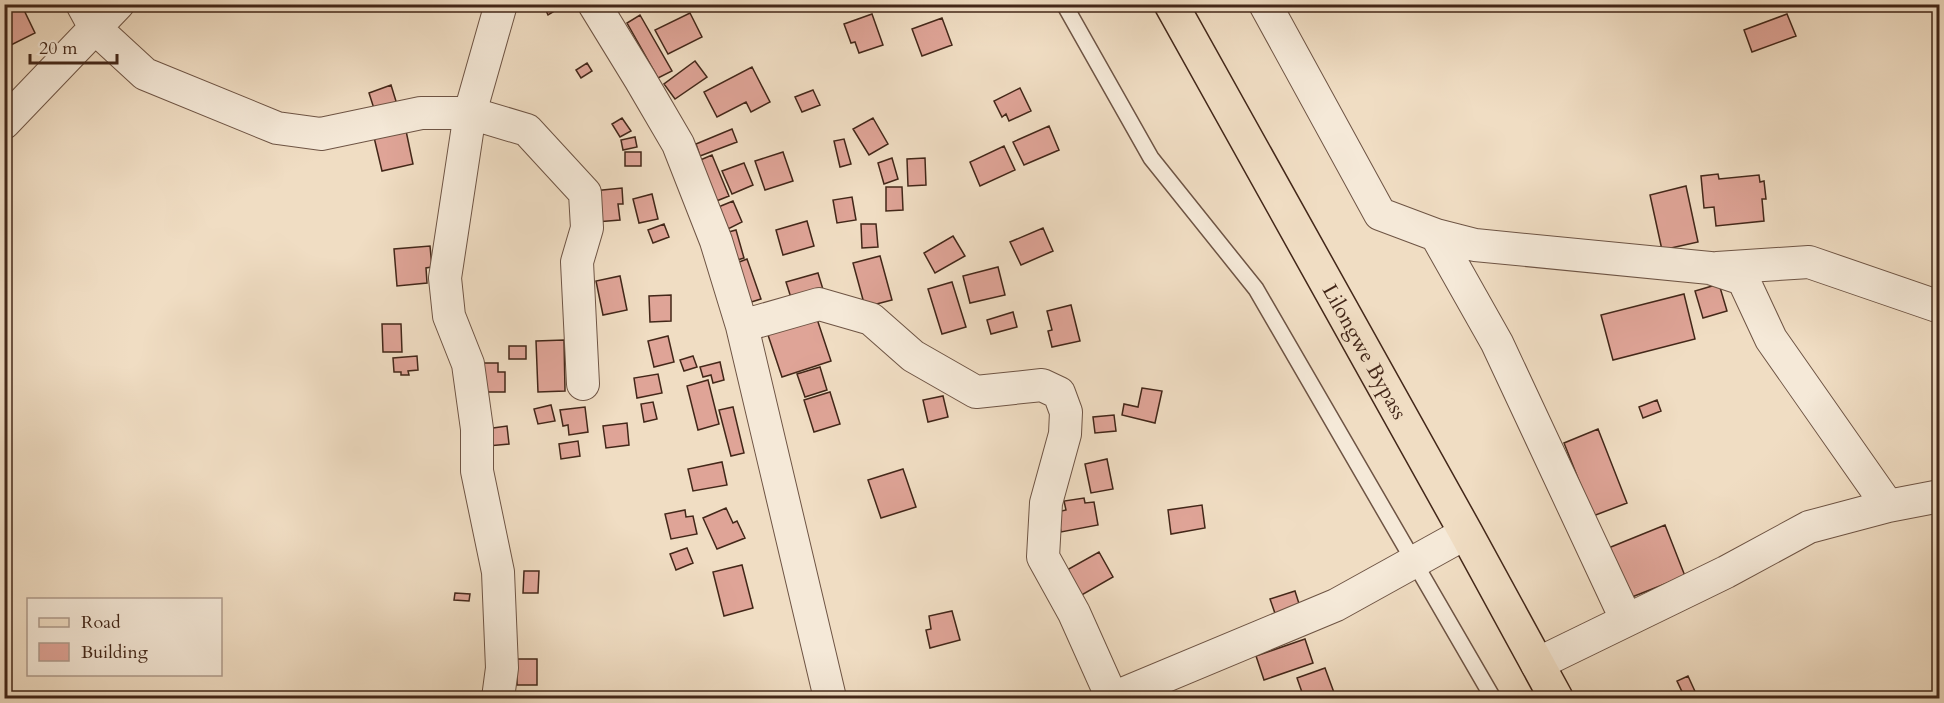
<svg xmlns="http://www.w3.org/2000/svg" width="1944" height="703" viewBox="0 0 1944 703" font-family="Cardo,serif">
<rect width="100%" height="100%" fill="#f0ddc3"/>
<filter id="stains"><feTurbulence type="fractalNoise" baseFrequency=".00333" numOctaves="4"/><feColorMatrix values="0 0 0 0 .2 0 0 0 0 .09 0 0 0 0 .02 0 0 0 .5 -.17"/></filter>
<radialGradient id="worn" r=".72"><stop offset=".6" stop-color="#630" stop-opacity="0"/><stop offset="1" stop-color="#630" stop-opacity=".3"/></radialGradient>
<path fill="#dfa497" stroke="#432719" stroke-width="1.5" d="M4 4H21L35 33 11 45 4 32Z
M543 4H556L558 9 548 15Z
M1794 4H1838L1795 11Z
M690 13 702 37 668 54 655 30Z
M872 14 883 45 859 53 855 42 851 43 844 24Z
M1787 14 1796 36 1752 52 1744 30Z
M640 15 672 71 658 78 627 23Z
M942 18 952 45 922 56 912 29Z
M695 61 707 77 675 99 664 84Z
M587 63 592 71 581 78 576 70Z
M752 67 770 102 751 112 746 102 717 117 704 92Z
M391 85 399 111 377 118 369 93Z
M1020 88 1031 111 1009 121 1006 114 1002 117 994 101Z
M813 90 820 105 802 112 795 97Z
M622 118 631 131 620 137 612 124Z
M873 118 888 144 869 155 853 129Z
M405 126 413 164 382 171 373 133Z
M1049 126 1059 150 1024 165 1013 142Z
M732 129 737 142 700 156 696 144Z
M635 137 637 147 623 150 621 140Z
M844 139 851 164 840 167 834 141Z
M1004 146 1015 170 980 186 970 162Z
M625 152H641V166H625Z
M783 152 793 181 765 190 755 161Z
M712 155 729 196 714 202 698 161Z
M892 158 898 179 884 184 878 163Z
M925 158 926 185 908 186 907 159Z
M744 163 753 185 732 194 722 171Z
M1718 174 1719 179 1759 175 1760 182 1764 181 1766 199H1762L1764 221 1716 226 1714 207 1704 208 1701 176Z
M1686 186 1698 242 1662 250 1650 195Z
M886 187H902L903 210 886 211Z
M622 188 623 204H618L620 220 596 222 593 191Z
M652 194 658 219 639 223 633 199Z
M852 197 856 220 837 223 833 200Z
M733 201 742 222 726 230 716 208Z
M807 221 814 246 783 255 776 230Z
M664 224 669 237 653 243 648 230Z
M861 224H876L878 247 862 248Z
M1043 228 1053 251 1021 265 1010 242Z
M736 230 744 258 734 261 725 233Z
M953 236 965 256 935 273 924 253Z
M430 246 432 267 426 268 427 283 397 286 394 249Z
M880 256 892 300 865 307 853 263Z
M747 259 761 299 748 303 734 264Z
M998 267 1005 295 970 303 963 276Z
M818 273 825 296 793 304 786 282Z
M620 276 627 310 603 315 596 281Z
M952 282 966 327 942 334 928 289Z
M1719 284 1727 311 1703 318 1695 291Z
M1684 294 1695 339 1613 360 1601 315Z
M671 295V321L650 322 649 296Z
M1071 305 1080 341 1052 347 1048 331 1052 330 1047 311Z
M1013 312 1017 327 991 334 987 320Z
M816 316 831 361 782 377 767 332Z
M382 324H401L402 352H383Z
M668 336 674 362 654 367 648 341Z
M564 340 565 391 538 392 536 341Z
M509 346H526V359H509Z
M417 356 418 370 408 371 409 375H401V372H394L393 358Z
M693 356 697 367 684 371 680 360Z
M720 362 724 380 713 383 711 375 703 377 700 367Z
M478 363H498V372H505V392H478Z
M820 367 827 390 805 397 797 374Z
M658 374 662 393 637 398 634 378Z
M708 380 719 424 698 430 687 386Z
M1142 388 1162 391 1155 423 1122 415 1124 404 1138 407Z
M830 392 840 424 814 432 804 400Z
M943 396 948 417 928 422 923 400Z
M1657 400 1661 411 1643 418 1639 407Z
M653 402 657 419 644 422 641 404Z
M551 405 555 421 538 424 534 409Z
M585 407 588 432 569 435 568 425 563 426 560 410Z
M733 407 744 453 731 456 719 410Z
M1114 415 1116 431 1095 433 1093 417Z
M627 423 629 445 606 448 603 426Z
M507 426 509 444 488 446 486 429Z
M1598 429 1627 503 1593 516 1564 443Z
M578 441 580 456 561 459 559 444Z
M1107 459 1113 489 1091 493 1085 464Z
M722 462 727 485 693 491 688 469Z
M903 469 916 507 881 518 868 480Z
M1084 498 1085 503 1094 502 1098 525 1061 532 1057 512 1066 510 1064 501Z
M1202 505 1205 528 1171 534 1168 510Z
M726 508 733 523 737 521 745 538 717 549 703 518Z
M685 510 686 517 693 516 697 534 671 539 665 514Z
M1665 525 1685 576 1627 599 1606 549Z
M687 548 693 563 676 570 670 554Z
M1099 552 1113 577 1073 600 1058 575Z
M742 565 753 608 724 616 713 572Z
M524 571H539L538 593H523Z
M1295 591 1302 613 1278 622 1270 599Z
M455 593 470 594 469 601 454 600Z
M952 611 960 640 930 648 926 630 931 629 929 616Z
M1305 639 1313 663 1264 680 1256 656Z
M517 659H537V685H517Z
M1325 668 1336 698H1304L1297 678Z
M1688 676 1698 698H1685L1677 681Z"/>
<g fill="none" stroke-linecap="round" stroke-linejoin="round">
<g stroke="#6e5444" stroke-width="18">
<path id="service" d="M1064 4 1151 158 1256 289 1493 698"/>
</g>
<g stroke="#6e5444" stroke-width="34">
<path id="minor" d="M82 4 95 28 145 74 277 128 321 134 421 113H470L527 130 585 193 587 228 577 262 583 384
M594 4 640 79 678 144 716 241 742 326 830 698
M1265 4 1380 214 1436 235 1497 343 1626 619
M4 123 118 4
M1436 235 1475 245 1710 268 1743 279 1771 339 1888 506
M1717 268 1809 262 1940 307
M742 326 819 304 871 319 913 356 976 392 1042 385 1059 393 1066 412 1065 434 1046 503 1043 557 1074 613 1112 698
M1537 664 1726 572 1809 527 1888 506 1940 496
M498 698 502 668 498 572 477 471V429L468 364 449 316 445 278 470 113 501 4
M1113 698 1336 605 1466 533"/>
</g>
<g stroke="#432719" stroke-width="36">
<g id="primary">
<path id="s1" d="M1171 4 1466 533 1556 698"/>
</g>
</g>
<use href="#service" stroke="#f5e9d8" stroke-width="15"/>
<use href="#minor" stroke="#f5e9d8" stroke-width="32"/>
<use href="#primary" stroke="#f0ddc3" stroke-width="33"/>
</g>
<g text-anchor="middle" stroke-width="5" stroke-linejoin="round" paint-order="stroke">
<g font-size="21" fill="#432719" stroke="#f5e9d8">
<text dy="7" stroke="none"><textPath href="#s1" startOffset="398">Lilongwe Bypass</textPath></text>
</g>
</g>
<rect width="1944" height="703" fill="none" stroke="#f0ddc3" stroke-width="24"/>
<rect x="6" y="6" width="1932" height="691" fill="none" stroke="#432719" stroke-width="3"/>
<rect x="12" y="12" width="1920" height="679" fill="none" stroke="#432719" stroke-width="1.5"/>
<rect x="27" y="598" width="195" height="78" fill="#f5e9d8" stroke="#ae9b8c" stroke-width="1.5"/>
<rect x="39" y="618" width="30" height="9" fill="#f0ddc3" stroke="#ae9b8c" stroke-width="1.5"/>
<text x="81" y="628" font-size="18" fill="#432719">Road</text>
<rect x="39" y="643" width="30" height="18" fill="#dfa497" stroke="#ae9b8c" stroke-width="1.5"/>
<text x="81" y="658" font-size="18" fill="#432719">Building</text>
<path d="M30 54v9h87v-9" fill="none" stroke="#432719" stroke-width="3"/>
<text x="39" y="54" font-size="18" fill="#432719" stroke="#f5e9d8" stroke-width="4.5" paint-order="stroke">20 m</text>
<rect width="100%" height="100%" filter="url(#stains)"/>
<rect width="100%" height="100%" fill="url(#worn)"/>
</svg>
